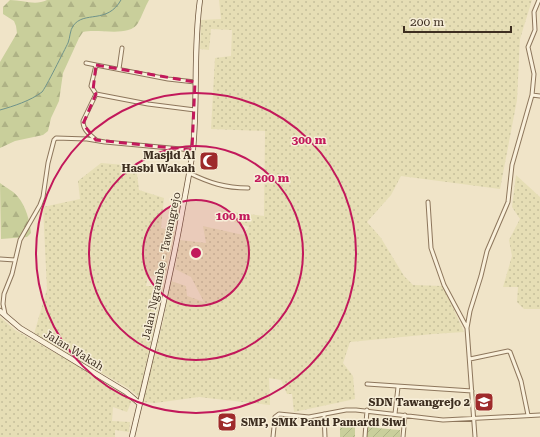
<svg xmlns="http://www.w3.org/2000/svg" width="540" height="437" viewBox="0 0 540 437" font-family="'Roboto Serif',serif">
<defs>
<pattern id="farmland-dots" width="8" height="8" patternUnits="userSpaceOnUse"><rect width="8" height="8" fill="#e6deb5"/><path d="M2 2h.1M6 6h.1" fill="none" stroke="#c6bf9b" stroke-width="1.8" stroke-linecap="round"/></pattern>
<pattern id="forest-firs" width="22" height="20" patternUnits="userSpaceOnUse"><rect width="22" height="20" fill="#c9cf9b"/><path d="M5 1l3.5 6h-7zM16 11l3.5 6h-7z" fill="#aeb285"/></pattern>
<pattern id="garden-furrows" width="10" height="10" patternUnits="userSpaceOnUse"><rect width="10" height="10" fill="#c9cf9b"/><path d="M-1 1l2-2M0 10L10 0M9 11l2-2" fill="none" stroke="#aeb285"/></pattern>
</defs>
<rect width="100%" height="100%" fill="#f0e4c8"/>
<path fill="url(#farmland-dots)" d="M219 0H532L520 39 517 100 500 189 401 176 391 195 367 222 381 238 404 276 413 285 443 286 464 332 433 334 350 342 343 363 353 376 355 399 294 412 292 394H287L281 380 269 378 270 405 199 397 155 403 142 402 163 322 171 281 186 286 187 296 204 302 191 277 175 269 180 240 206 243 203 226 243 235 249 227 217 216 219 210 264 216 265 131 211 129 215 58 231 56 232 30 211 29 209 50 200 49 201 20 221 19Z
M101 163 136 166 139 190 164 198 161 228 175 231 165 277 148 276 146 286H163L139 397 128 388 34 334 47 289 43 207 80 199 78 181Z
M516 175 540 197V309H524L517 302 518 287H503L512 256 509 240 520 219 512 207Z
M0 317 15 330 112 385 132 400 127 412 113 407 112 421 130 422 129 432 115 430V437H0Z"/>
<path fill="url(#forest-firs)" d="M10 0C23 0 35 6 47 0H149C145 7 142 16 138 23 129 38 98 28 83 32L79 38 63 73 59 101 51 118 48 131 43 135 15 141 0 148V62L17 33 16 26 14 21 3 14V7Z
M0 183C6 188 14 191 18 197 26 206 30 222 31 233L27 237 1 239Z"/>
<path fill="url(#garden-furrows)" d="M369 419 377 420V428L400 430V437H366Z
M340 426 355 427V437H340Z"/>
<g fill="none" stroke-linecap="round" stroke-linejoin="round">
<path stroke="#6f938a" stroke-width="1" d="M0 110C14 106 30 101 42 92 45 89 65 49 68 43 70 38 70 30 73 26 84 10 107 25 121 0"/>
<g stroke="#8d765c" stroke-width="5">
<path id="street" d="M86 63 96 65
M119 69 122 48
M195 82 168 79 96 65 91 86 96 94 148 104 195 110
M532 95 540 96
M96 140C89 134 83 130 83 121L96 94
M189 173C210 183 225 188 248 188
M428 202 431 248 444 285 467 328 475 437
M0 259 15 260
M5 314 3 304 4 294 12 274 20 240 40 205 43 197 48 163 54 140 56 138 87 139 105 142 192 150
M467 328 470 311 481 276 487 251 508 202 512 165 532 95 534 74 528 47 535 30 534 12 539 0
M470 359 508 351 510 352 521 381 528 415
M367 384 472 391
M324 414 325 437
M395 414 398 387
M273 437 275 417 279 414 309 417 346 410H356L443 420 540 415
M365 437 367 410
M403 437 405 415"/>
</g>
<g stroke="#6f573f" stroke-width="6">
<path id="secondary" d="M0 311 20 328 126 392 140 404
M132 437C149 364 168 291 181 218 185 195 190 172 193 149 198 99 193 49 200 0"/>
</g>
<use href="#street" stroke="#faf1dc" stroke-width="3"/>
<use href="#secondary" stroke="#faf1dc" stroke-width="4.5"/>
</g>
<path fill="none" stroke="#c2185b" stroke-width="3" stroke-dasharray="8 5" stroke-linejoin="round" d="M96 65 195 82 192 150 96 140 83 124 96 94 93 90Z"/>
<circle cx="196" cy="253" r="53" fill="#c2185b" fill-opacity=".12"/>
<g fill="none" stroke="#c2185b" stroke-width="2">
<circle cx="196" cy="253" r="53"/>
<circle cx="196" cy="253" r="107"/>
<circle cx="196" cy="253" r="160"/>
</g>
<defs>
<g id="mosque-square" transform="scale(1)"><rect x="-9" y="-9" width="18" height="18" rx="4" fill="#9e2a2b" stroke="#f7eed8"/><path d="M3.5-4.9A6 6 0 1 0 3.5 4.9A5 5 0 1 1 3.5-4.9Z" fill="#fff"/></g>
<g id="school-square" transform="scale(1)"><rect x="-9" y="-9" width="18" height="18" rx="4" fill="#9e2a2b" stroke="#f7eed8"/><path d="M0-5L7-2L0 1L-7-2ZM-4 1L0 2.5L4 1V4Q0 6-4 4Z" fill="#fff"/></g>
</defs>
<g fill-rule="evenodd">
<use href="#mosque-square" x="209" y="161"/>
<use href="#school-square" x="484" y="402"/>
<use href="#school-square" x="227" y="422"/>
</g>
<g text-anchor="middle" stroke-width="3" stroke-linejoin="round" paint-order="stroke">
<g font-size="11" font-weight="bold" fill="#3d2e20" stroke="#f7eed8" text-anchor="end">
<text x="195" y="159">Masjid Al<tspan x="195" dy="13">Hasbi Wakah</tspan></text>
<text x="470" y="406">SDN Tawangrejo 2</text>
<text x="241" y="426" text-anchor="start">SMP, SMK Panti Pamardi Siwi</text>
</g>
<g font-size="11" fill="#3d2e20" stroke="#f7eed8">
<text transform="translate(161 266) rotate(-78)" y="4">Jalan Ngrambe - Tawangrejo</text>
<text transform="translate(74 350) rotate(31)" y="4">Jalan Wakah</text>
</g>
</g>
<circle cx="196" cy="253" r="6" fill="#c2185b" stroke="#f7eed8" stroke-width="2"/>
<g font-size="12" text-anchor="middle" font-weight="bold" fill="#c2185b" stroke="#f7eed8" stroke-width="3" stroke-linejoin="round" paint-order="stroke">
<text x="309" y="144">300 m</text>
<text x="272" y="182">200 m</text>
<text x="233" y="220">100 m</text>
</g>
<path d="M404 26v6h107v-6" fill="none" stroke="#3d2e20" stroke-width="2"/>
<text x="410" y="26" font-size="12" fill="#3d2e20" stroke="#f7eed8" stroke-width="3" paint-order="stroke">200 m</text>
</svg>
